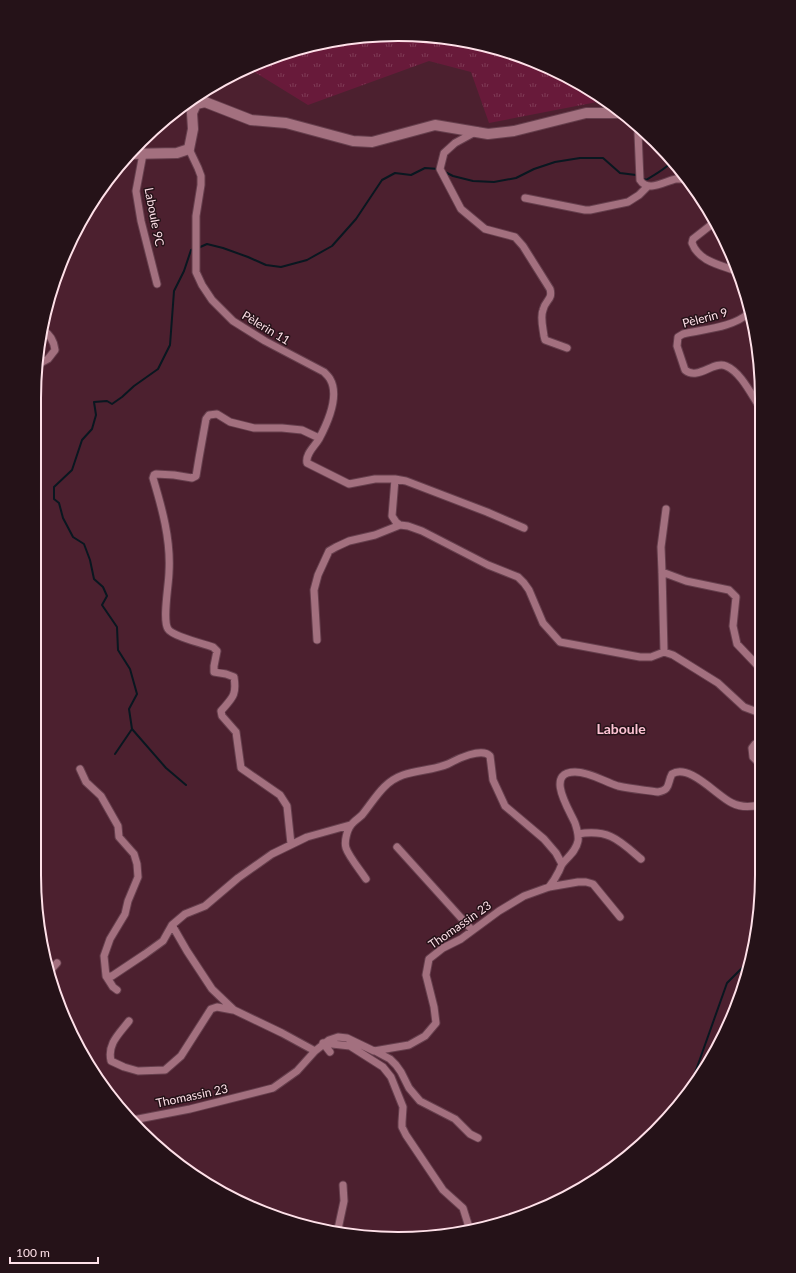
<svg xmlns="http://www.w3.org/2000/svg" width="796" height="1273" viewBox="0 0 796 1273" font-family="Lato,sans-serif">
<defs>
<pattern id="grass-tufts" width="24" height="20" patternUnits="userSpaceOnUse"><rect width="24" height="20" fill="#681a3a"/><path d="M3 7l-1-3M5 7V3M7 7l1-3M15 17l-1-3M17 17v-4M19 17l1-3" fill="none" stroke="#7f3b56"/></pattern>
</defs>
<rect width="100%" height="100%" fill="#4c202f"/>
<path fill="url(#grass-tufts)" d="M422 35 492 46 559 71 612 104 597 102 489 123 471 72 429 61 308 105 248 68 281 53 350 37Z"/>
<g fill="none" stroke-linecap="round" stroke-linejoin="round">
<path stroke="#091720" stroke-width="2" d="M443 171 453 176 473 181 494 182 516 178 534 169 555 162 580 158H603L620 173 636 175
M644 179 646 180C654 175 669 167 673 160
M198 248 207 244 223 248 248 257 266 265 281 267 307 260 332 246 356 219 382 180 395 173 411 175 425 168 439 169
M132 729 166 768 186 785
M115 754 132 729 129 709 137 694 130 669 118 650 117 627 102 605 107 596 103 587 94 579 90 560 84 544 73 537 63 518 59 503 54 499V487L72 470 82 440 92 429 96 415 94 402 107 401 112 404 122 397 134 386 158 369 170 345 174 291 184 271 191 250 194 249
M697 1079 695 1073 727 983 748 962"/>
<g stroke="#663f4d" stroke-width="9">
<path id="minor" d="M639 128 638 133 640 180C648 193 665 181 676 179 680 179 683 179 687 179
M477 131 455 143 444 153 440 169 461 209 485 229 515 237 523 246 550 289C553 300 545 300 543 310 540 317 543 328 544 336L545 340 567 348
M189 149 198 168 201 176V185L196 216V272L202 285 212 300 233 321 265 341 324 372C326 374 329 377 330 379 340 396 327 424 319 439 315 446 305 454 307 463L349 484 375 479H395L406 481 487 512 524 528
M143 154 136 191 141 221 157 284
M525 198 585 210H590L628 202 639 195 648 186
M716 221 693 239 692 243C699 262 721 265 739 272
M749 313C732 328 704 329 683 334L678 337 677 346 685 370C698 381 714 360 726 366 741 372 752 396 761 409
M37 365 48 359 55 350C54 342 50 334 42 330
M395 479 392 516 396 522 400 525 408 526 422 531 488 565 518 577 524 583 529 590 543 623 560 642 640 657H651L664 652 673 655 718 683 744 707 760 713
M662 572 686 581 729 590 736 597 733 626 737 644 757 665 760 667
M317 640 314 590 318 575 329 551 336 547 349 541 375 535 400 525
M664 652 662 572 661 547 666 509
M760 764 753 757 752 748 755 744 760 741
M80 769 86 782 101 796 118 826 119 837 134 854 137 864 138 877 128 901 125 914 110 939 104 956 106 976 113 987 117 990
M578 834C609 829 619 840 641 859
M291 844 287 806 280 795 241 768 236 732 222 716 221 711C232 698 237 696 234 677L226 674 214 672V666L217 651 213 647C204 644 172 636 168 629 162 620 169 584 169 572 171 540 162 508 153 478L154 475 156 474 174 475 192 478 196 476 199 458 206 419 209 415 217 414 230 422 254 428H282L302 430 319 438
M397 847 472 930
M366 879C361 871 349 857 346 848 344 842 347 830 351 825 354 821 359 818 362 815 375 799 383 782 403 775 417 770 434 770 448 764 457 759 482 747 490 756L493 780 505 806 544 839 556 853 562 864
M549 887C553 882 556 877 559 871 560 869 561 865 563 863 569 856 576 851 578 841 579 835 577 829 575 823 570 811 544 772 575 772 590 772 605 782 618 786 631 789 645 790 658 792 671 790 667 783 672 774 689 763 717 796 732 803 740 807 751 807 759 805
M50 971 57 963
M106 976H112L145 954 163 941 172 925
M129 1021C119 1034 107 1044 111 1061L124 1067 138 1071 165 1070 181 1056 211 1009 217 1007 233 1010
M323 1043 350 1046 383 1067 391 1077 403 1107 402 1122V1127L406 1135 443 1190 463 1208 468 1224 467 1228
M323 1043 330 1052
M315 1051 282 1033 234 1010 212 989 187 951 172 925 185 914 205 906 238 878 272 854 307 837 350 825
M375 1051 390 1059 396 1065 401 1072 409 1088 420 1101 455 1119 470 1134 478 1138
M133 1120 190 1109 273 1088 297 1071 315 1051 329 1040 338 1037 347 1038 374 1051 409 1045 425 1036 436 1023 434 1007 426 975 429 959 443 948 461 939 499 911 524 896 549 887 578 882H586L593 884 620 917
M338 1229 344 1201 343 1185"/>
</g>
<g stroke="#663f4d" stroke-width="12">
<path id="secondary" d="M130 154 177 153 189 149 193 129 192 113 196 104 205 102 251 120 286 123 353 141 372 142 435 125 488 134 514 131 586 113H624"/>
</g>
<use href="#minor" stroke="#a3707f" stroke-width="7"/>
<use href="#secondary" stroke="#a3707f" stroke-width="10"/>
</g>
<g text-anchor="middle" stroke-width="3" stroke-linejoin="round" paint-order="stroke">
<g font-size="12" fill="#fee0e8" stroke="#251218">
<text transform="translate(154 217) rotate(79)" y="4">Laboule 9C</text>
<text transform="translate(705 318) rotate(-15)" y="4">Pèlerin 9</text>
<text transform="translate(266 328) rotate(31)" y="4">Pèlerin 11</text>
<text transform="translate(460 925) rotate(-35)" y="4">Thomassin 23</text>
<text transform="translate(192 1096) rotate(-12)" y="4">Thomassin 23</text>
</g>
<g font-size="14" font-weight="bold" fill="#fdc3d4" stroke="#251218">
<text x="621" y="734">Laboule</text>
</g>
</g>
<path d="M0 0H796V1273H0ZM398 41H398A357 357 0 0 1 755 398V875A357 357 0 0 1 398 1232H398A357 357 0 0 1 41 875V398A357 357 0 0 1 398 41Z" fill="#251218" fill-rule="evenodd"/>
<path fill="none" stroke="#fee0e8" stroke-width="2" d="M398 41H398A357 357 0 0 1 755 398V875A357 357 0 0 1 398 1232H398A357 357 0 0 1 41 875V398A357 357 0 0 1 398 41Z"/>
<path d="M10 1257v6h88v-6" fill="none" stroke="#fee0e8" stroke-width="2"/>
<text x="16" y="1257" font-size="12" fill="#fee0e8" stroke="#251218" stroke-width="3" paint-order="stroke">100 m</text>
</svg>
